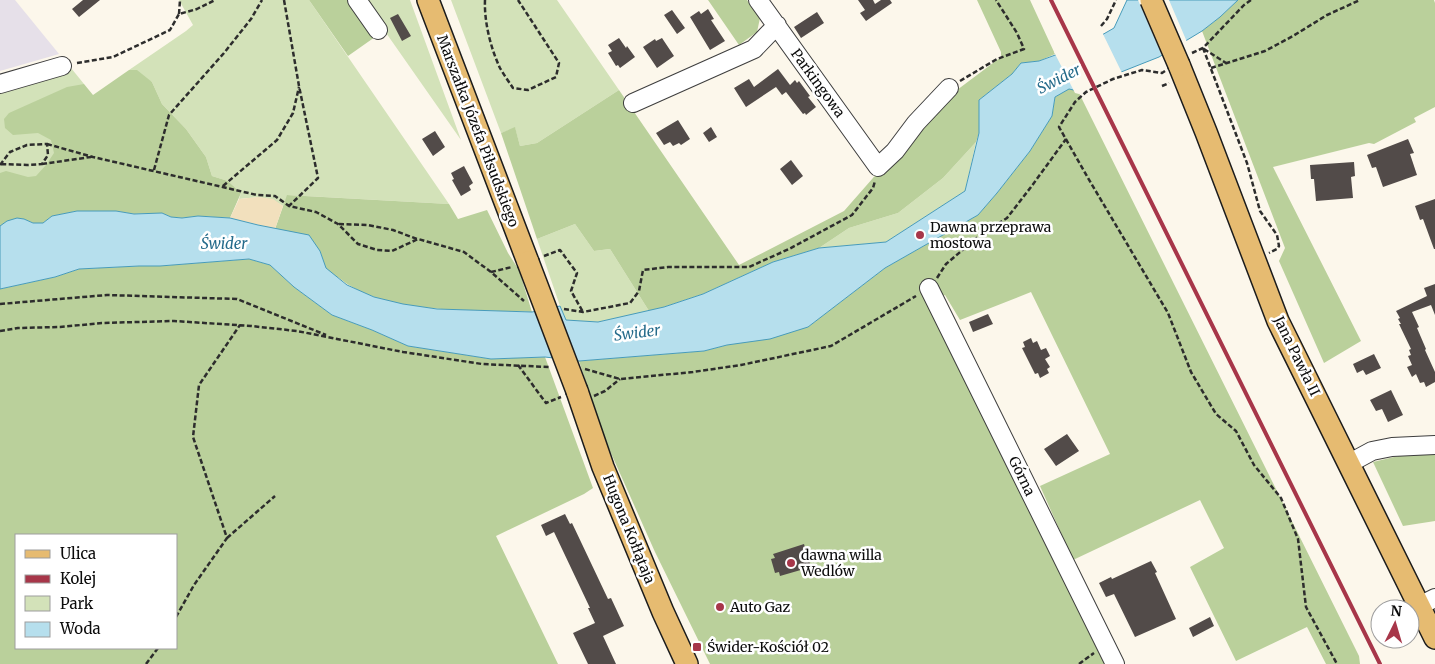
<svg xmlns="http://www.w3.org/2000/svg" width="1435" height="664" viewBox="0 0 1435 664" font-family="Merriweather,serif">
<rect width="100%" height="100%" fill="#fcf7eb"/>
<path fill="#e6e0e9" d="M0 0H15L59 54 0 71Z"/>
<path fill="#d3e2b9" d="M179 0H309L449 204 288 195 283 206C266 195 258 197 239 199L241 193 228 181 212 176 206 157 186 129 162 104 152 82 129 70 186 31 193 25Z
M363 0H410L461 140Z
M451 0H557L619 90 537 143 520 146 515 128 501 133Z
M71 68 84 84 70 213 24 219 0 226V89Z
M976 142 965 191 886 242 819 248 849 228 898 213 943 178Z
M575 224 594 251 610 249 649 311 598 322 566 320 560 306 537 239Z"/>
<path fill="#bad09b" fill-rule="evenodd" d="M309 0H350L375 37 348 56Z
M708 0H747L760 18 757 32 739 45Z
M977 0H1030L1055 54 1039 61 1021 63 1012 74 979 100V133L976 142 943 178 898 213 849 228 819 248 773 262 703 294 664 307 649 311 610 249 594 251 575 224 537 239 501 133 515 127 520 146 537 143 619 90 739 265 844 211 887 162 953 93 1001 57V52Z
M1238 0H1434L1435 3V107L1414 118 1416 122 1374 144 1369 143 1273 167 1361 341 1324 363 1279 261 1285 248 1202 31 1220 17Z
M129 70H137L152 82 162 104 186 129 206 157 212 176 228 181 241 193 230 218 198 216 182 218 171 217 162 213 134 214 116 211H77L52 216 43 223H33L24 219 7 221 0 226V173L6 171 28 177 36 176 46 165 54 153 51 140 38 133 13 135 5 128 4 119 9 113 67 87 84 84 93 95Z
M1069 88 1078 91 1359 656 1360 664H1326L1307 627 1236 661 1190 567 1224 548 1200 500 1073 560 1040 486 1110 454 1031 292 960 320 945 295 931 302 1108 664H710L655 552 606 442 579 361 704 351 727 345 808 327 885 268 978 215 997 193 1030 151 1052 116 1055 97Z
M287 195 449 204 458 219 487 210 508 253 519 270 532 312C473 309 386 316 339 278 335 276 330 273 327 269 323 265 322 256 320 251L275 229Z
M249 259 270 265 294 287 332 315 372 330 408 346 491 359 545 357 593 488 584 494 496 536 558 664H0V289L55 277 79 269 139 266H160ZM16 535H176V648H16Z
M1435 452V521L1403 526 1373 462 1411 453Z"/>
<path fill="#f2e0bd" d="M258 197 273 199 283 206 275 229 230 218 239 199Z"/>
<path fill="#b6dfed" stroke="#479bba" d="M1127 0H1238L1220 17 1202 31 1159 57 1111 76 1078 91 1069 89 1055 97 1052 116 1030 151 997 193 978 215 885 268 808 327 770 339 727 345 704 351 579 361 545 357 491 359 408 346 372 330 332 315 294 287 270 265 249 259 160 266H139L79 269 55 277 0 289V226L7 221 17 218 24 219 33 223H43L52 216 77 211H116L134 214 162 213 171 217 182 218 198 216 230 218 258 225 309 235 320 251 326 268 347 285 374 297 403 304 437 309 532 312 560 306 566 320 598 322 664 307 703 294 773 262 819 248 886 242 965 191 979 133V100L1012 74 1021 63 1039 61 1088 43 1114 28Z"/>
<path fill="#fcf7eb" d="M1138 0H1169L1187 42 1163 58Z
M1102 32 1123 75 1079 94 1075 93 1054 52 1067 49 1069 43 1080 38 1088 40Z"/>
<path fill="#524b49" d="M83 0H100L79 17 72 9Z
M858 0H873L875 4 881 0H890L892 3 866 21 860 13 865 10Z
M708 9 714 19 711 20 725 41 710 50 690 17 699 11 701 14Z
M672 10 685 28 677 34 664 15Z
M817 12 824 23 801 38 794 27Z
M398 14 411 36 402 41 390 18Z
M619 38 626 48 627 46 635 57 620 68 618 65 616 66 608 53 612 51 608 45Z
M662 38 674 56 657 68 643 47 655 39 656 41Z
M778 69 790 85 795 80 797 83 799 81 810 96 808 97 816 107 806 115 805 113 803 114 786 92 782 95 776 87 746 107 734 88 749 79 754 87Z
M678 120 690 139 681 145 679 143 673 146 670 142 664 145 656 133Z
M711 127 717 137 709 142 703 133Z
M435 131 445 147 433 156 422 139Z
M1408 139 1414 153 1410 154 1417 175 1383 187 1376 167 1372 168 1367 155Z
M791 160 803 176 792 185 780 169Z
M1354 162 1355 176 1351 177 1353 198 1316 201 1314 179H1311L1310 165Z
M464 166 473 183 469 186 471 190 461 196 452 180 454 179 451 173Z
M1435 199V249H1434L1423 219 1420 220 1415 206Z
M1435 284V315L1431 305 1412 312 1419 327 1417 328 1426 349 1425 350 1435 372V382L1426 387 1424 382 1420 383 1416 374 1412 377 1407 367 1412 365 1408 356 1411 355 1409 350 1411 349 1399 324H1401L1398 319 1400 318 1396 311 1427 296 1424 288Z
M988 314 993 324 973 332 969 322Z
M1031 338 1033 343 1037 341 1041 350 1046 348 1050 356 1045 359 1050 367 1047 369 1049 373 1040 378 1038 373 1035 374 1022 348 1025 347 1023 342Z
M1374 354 1381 368 1366 375 1363 370 1357 373 1353 364Z
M1391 390 1403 415 1388 422 1382 409 1376 411 1370 400Z
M1067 434 1079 451 1056 466 1044 449Z
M565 514 570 524 572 523 608 599 611 598 624 626 603 636 616 664H588L573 633 595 623 588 608H590L554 532 546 536 541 525Z
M804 544 811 567 780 576 779 572 775 573 771 559 775 558 773 554Z
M1151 561 1157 572 1155 573 1176 619 1135 637 1114 594 1106 597 1099 583 1111 577 1112 579Z
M1210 617 1214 626 1193 637 1189 628Z"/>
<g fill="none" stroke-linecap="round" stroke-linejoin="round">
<g stroke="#3e3e3e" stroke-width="20">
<path id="minor" d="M357 0 378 30
M758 0 878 167 895 151 916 123 949 88
M0 84 62 66
M633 103 754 49 777 25
M929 288 1115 664
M1348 464 1372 451 1392 447 1435 445
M1419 606 1435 598"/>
</g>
<g stroke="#1c1c1c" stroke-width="24">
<path id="major" d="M428 0 528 262
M1179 65 1206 132 1278 321 1435 638
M577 391 603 467 663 612 687 664"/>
</g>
<path stroke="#2d2d2d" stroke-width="2.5" stroke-dasharray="5 2.5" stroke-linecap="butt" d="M284 0 299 86 318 178 289 206
M485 0C484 22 491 49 500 68 504 75 509 82 513 88L528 90 556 77 559 63 518 0
M179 14 180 0
M1101 26 1107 19 1116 0
M1203 48 1247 163 1260 211 1277 235 1279 246 1277 249 1269 253
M1204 49 1226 63
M1192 53 1203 48 1244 5 1251 0
M77 63 113 57 170 30 179 14 197 9 215 0
M1211 68 1265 51 1293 36 1327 15 1360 0
M1165 71 1162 73 1142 70 1113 79 1086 92 1075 102 1059 127 1088 178 1168 313 1191 372 1216 414 1236 431 1254 465 1281 498 1298 539 1306 607 1337 664
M960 81 997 59 1024 49 1017 33 996 0
M1162 86 1169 83
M47 144 93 157 257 195 275 196 289 206 316 212 338 224 358 244 377 250 392 251 418 239 464 252 491 272 524 301
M42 164 91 157
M0 165 10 152 27 145 47 144 48 155 42 164 27 165 1 164
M154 170 169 115 224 53 251 19 262 0
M223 186 277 140 293 113 299 87
M339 224 368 225 393 230 417 239
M544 256 560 250 577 273 571 291 583 312
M491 272 512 267
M937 278 946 264 979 236 1007 218 1031 187 1066 139
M0 304 107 295 237 299 326 335
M564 309 583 312 630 303 639 291 643 270 668 267H749L789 249 852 215 873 188 875 181
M0 331 18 328 60 327 102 323 174 321 251 326 297 331 403 352 482 364 549 367
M518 365 546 403 561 397
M585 369 620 379 693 372 741 365 831 346 916 296
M594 396 605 391 620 379
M227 538 275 496
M176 617 194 585 227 538 193 437 199 385 240 325
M146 664 158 648
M1079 664 1094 653"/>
<use href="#minor" stroke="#fff" stroke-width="18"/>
<use href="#major" stroke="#e6bb71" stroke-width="21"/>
<path stroke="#a73649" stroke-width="4" d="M1051 0 1380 664"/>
<g stroke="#1c1c1c" stroke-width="24" stroke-linecap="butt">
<path id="major-bridge" d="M1151 0 1179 65
M528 262 577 391"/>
</g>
<use href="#major-bridge" stroke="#e6bb71" stroke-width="21"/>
</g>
<g fill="#a73649" stroke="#fff" stroke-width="2">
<circle cx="920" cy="235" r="5"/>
<circle cx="791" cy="563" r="5"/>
<circle cx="720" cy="607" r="5"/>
<rect x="692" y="642" width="10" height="10" rx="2.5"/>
</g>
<g text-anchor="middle" stroke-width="5" stroke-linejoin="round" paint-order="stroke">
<g font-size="14" fill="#0b0b0b" stroke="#fff">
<text transform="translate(818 83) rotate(54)" y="5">Parkingowa</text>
<text transform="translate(478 131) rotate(69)" y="5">Marszałka Józefa Piłsudskiego</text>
<text transform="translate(1297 356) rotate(64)" y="5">Jana Pawła II</text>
<text transform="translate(1022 476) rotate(64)" y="5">Górna</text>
<text transform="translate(629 529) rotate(68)" y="5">Hugona Kołłątaja</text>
</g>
<g font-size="14" fill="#0b0b0b" stroke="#fff" text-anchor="start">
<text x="930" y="232">Dawna przeprawa<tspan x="930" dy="16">mostowa</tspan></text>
<text x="801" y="560">dawna willa<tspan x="801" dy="16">Wedlów</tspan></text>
<text x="730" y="612">Auto Gaz</text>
<text x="707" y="652">Świder-Kościół 02</text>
</g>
<g font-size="15" font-style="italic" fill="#256b8b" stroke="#fff">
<text transform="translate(1059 79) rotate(-27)" y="5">Świder</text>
<text x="224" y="249">Świder</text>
<text transform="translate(637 333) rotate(-7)" y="5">Świder</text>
</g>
</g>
<rect x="15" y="534" width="162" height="115" fill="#ffffff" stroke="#9d9d9d"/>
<rect x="25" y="550" width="25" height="8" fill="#e6bb71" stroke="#9d9d9d"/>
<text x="60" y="559" font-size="15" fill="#0b0b0b">Ulica</text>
<rect x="25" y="575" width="25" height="8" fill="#a73649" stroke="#9d9d9d"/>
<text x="60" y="584" font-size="15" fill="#0b0b0b">Kolej</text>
<rect x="25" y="596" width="25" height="15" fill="#d3e2b9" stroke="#9d9d9d"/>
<text x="60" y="609" font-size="15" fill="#0b0b0b">Park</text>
<rect x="25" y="622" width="25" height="15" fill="#b6dfed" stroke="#9d9d9d"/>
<text x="60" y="634" font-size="15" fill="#0b0b0b">Woda</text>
<g transform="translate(1395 624) rotate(5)"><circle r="24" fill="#ffffff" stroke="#9d9d9d"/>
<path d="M0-4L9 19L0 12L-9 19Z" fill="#a73649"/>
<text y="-8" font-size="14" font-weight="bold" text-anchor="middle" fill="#0b0b0b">N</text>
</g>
</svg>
